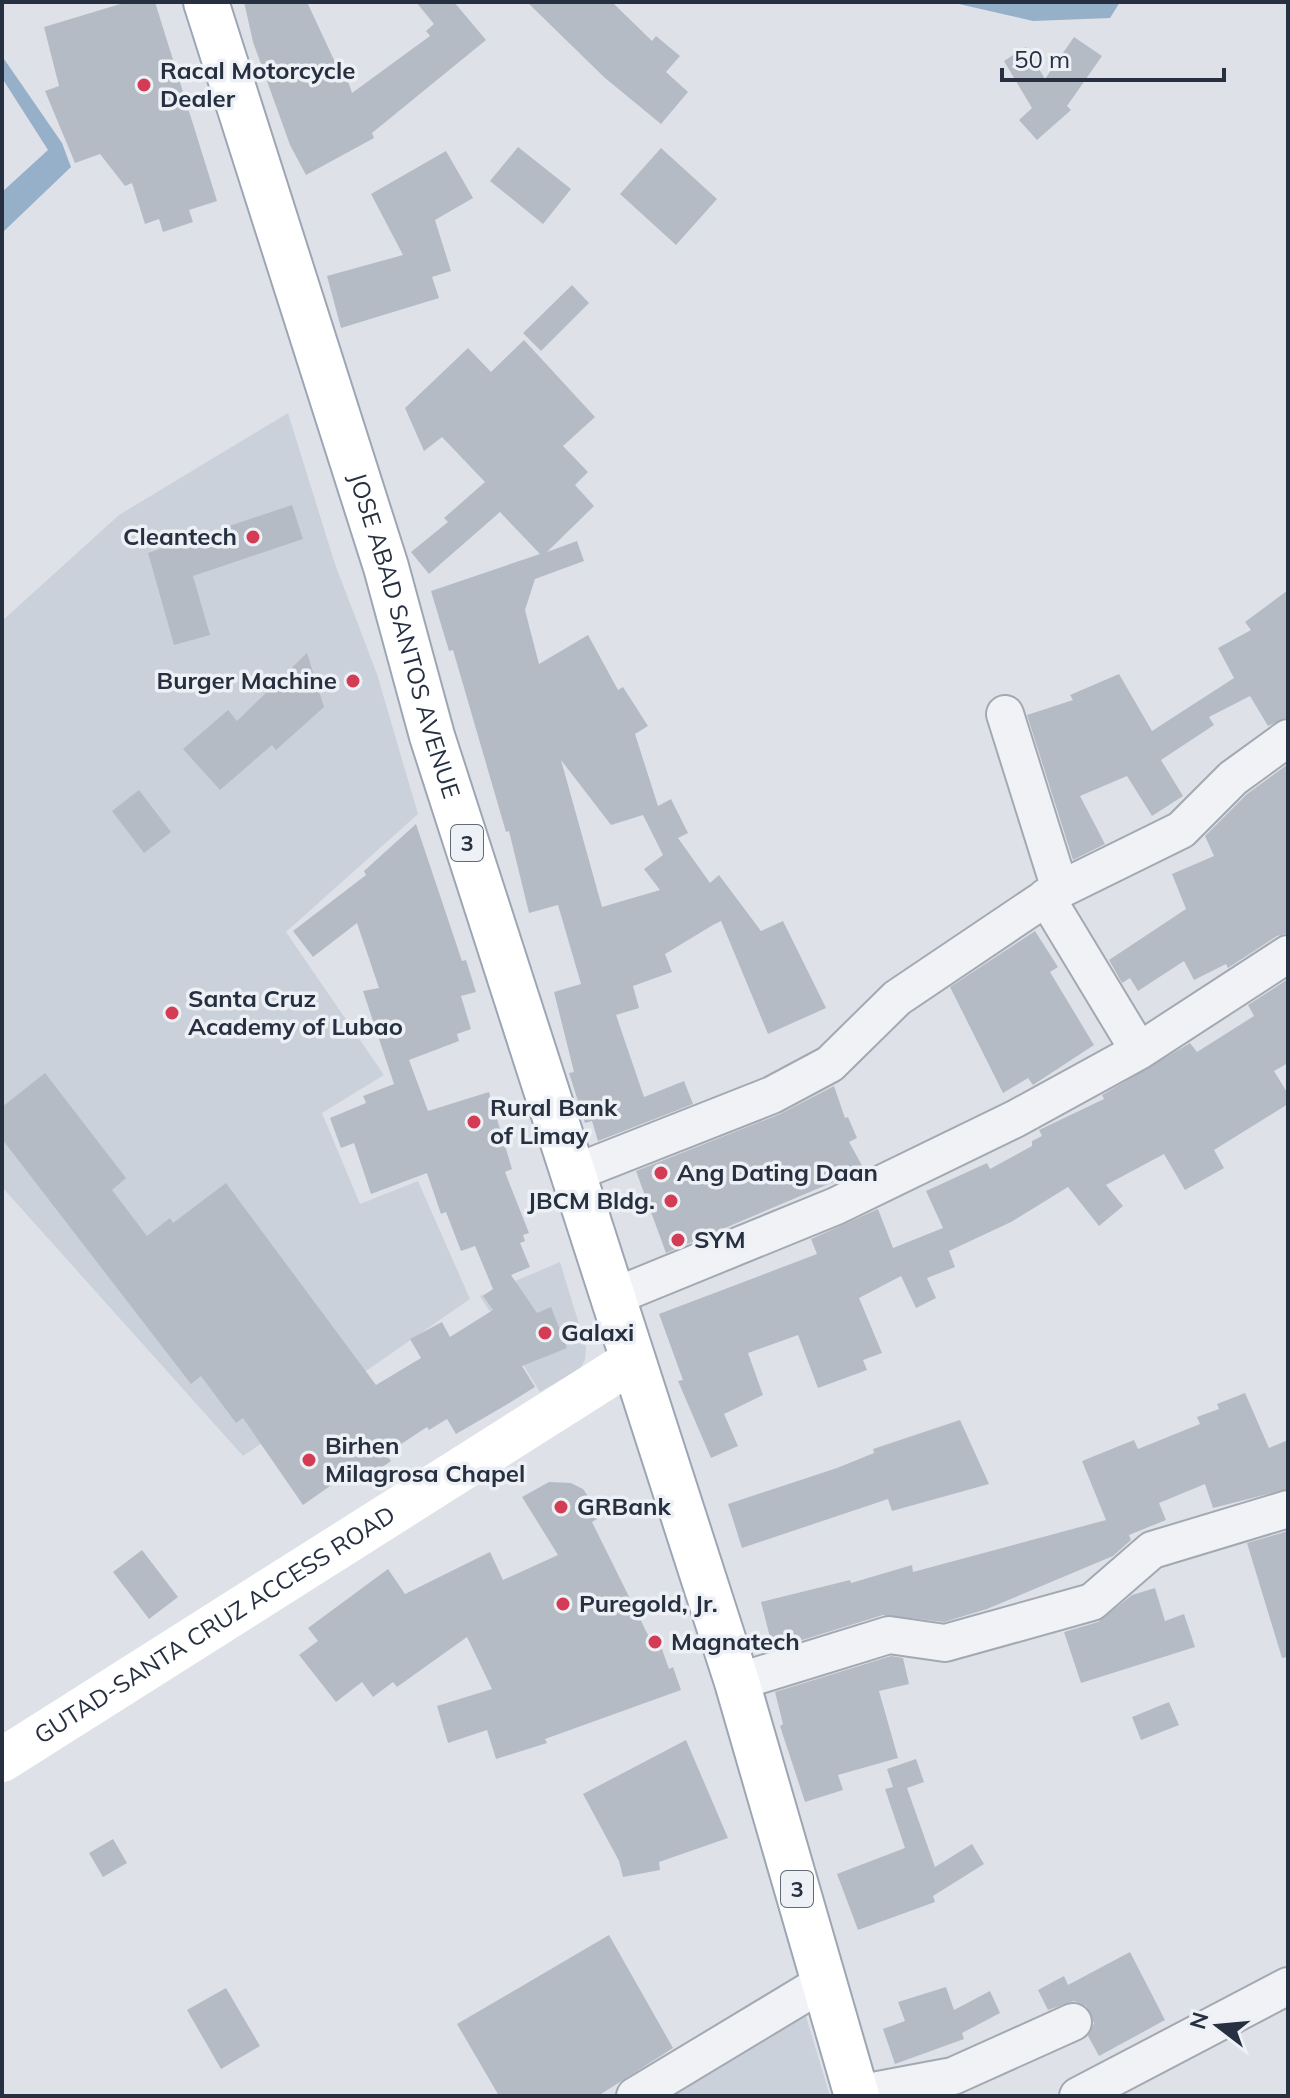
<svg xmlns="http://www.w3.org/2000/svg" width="1290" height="2098" viewBox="0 0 1290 2098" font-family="Mulish,sans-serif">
<rect width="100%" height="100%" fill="#dee2e8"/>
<path fill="#cbd1da" d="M288 413 335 564 377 674 418 814 286 932 384 1075 322 1113 360 1204 418 1181 470 1299 243 1456 2 1187V621L119 515Z
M560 1262 586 1347 585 1360 580 1369 540 1392 480 1296Z
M802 2003 830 2096H654Z"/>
<path fill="#96b0ca" d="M950 2H1120L1110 18 1033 21Z
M2 56 62 143 71 167 2 233V192L48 150 2 78Z"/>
<path fill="#b4bbc5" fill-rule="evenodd" d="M127 2H155L217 201 189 210 193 222 163 232 159 219 145 224 132 183 125 186 100 154 75 163 45 91 59 86 44 27Z
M244 2H307L335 62 341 60 352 93 430 36 426 31 434 24 416 2H454L486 40 372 133 374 138 306 175 290 145 253 42Z
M527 2H612L652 41 656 36 680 56 666 72 688 92 661 124 605 78Z
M1074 37 1102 56 1067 106 1071 110 1037 140 1019 120 1032 108 1004 61 1026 47 1045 79Z
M518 147 571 189 543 224 490 181Z
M661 148 717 199 676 245 620 194Z
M446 151 473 198 435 220 451 271 432 277 439 298 341 328 327 276 403 255 371 194Z
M572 285 589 303 541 351 523 333Z
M524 340 595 417 563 446 588 472 575 485 594 506 547 552 577 541 584 561 535 579 525 610 539 664 588 635 618 690 623 687 648 726 635 734 658 806 671 799 688 833 678 838 710 883 719 875 761 931 783 921 826 1008 768 1034 721 921 713 925 665 954 672 972 633 986 639 1008 616 1015 644 1097 684 1081 693 1104 598 1141 592 1121 585 1123 569 1073 574 1072 554 992 581 984 558 905 529 913 509 831 506 832 453 650 449 651 431 591 540 554 500 512 429 574 411 552 448 522 444 518 485 482 442 437 424 451 405 408 468 348 491 372ZM561 760 611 825 643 815 663 855 644 869 660 890 602 907Z
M292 505 303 539 193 576 210 635 174 645 148 553Z
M1288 590V717L1268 726 1250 696 1209 717 1214 725 1161 760 1183 796 1152 816 1127 776 1080 796 1105 844 1073 860 1027 715 1073 700 1070 695 1119 674 1152 731 1234 678 1218 648 1251 630 1245 622Z
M307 653 324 707 276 750 272 745 220 790 183 749 228 710 237 721Z
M1288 764V933L1277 936 1228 968 1226 964 1194 980 1184 961 1138 991 1130 978 1122 983 1109 960 1186 909 1172 874 1214 856 1205 836 1247 794Z
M139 790 171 832 144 853 112 811Z
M416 824 462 961 466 960 476 992 461 996 471 1029 457 1034 459 1041 409 1060 428 1111 489 1092 512 1169 505 1172 529 1233 523 1235 525 1241 520 1243 530 1267 511 1275 537 1313 551 1307 567 1348 522 1366 535 1387 506 1405 456 1434 447 1419 429 1430 427 1427 386 1454 391 1461 368 1477 360 1465 303 1505 243 1418 236 1423 201 1376 191 1384 2 1139V1107L45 1073 126 1178 112 1190 147 1236 170 1218 173 1223 226 1183 376 1385 421 1358 410 1339 442 1322 450 1337 493 1310 483 1296 493 1289 475 1246 461 1251 446 1212 441 1214 427 1173 371 1194 354 1143 341 1148 330 1118 366 1103 363 1096 394 1084 363 991 379 988 357 923 313 957 293 931 366 875 364 871Z
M1035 931 1058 967 1050 972 1094 1045 1033 1085 1028 1078 1003 1093 950 987Z
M1288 979V1063L1274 1071 1288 1094V1104L1214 1150 1224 1168 1185 1190 1164 1154 1106 1185 1123 1206 1099 1226 1068 1187 1011 1222 949 1251 955 1267 927 1278 936 1298 916 1308 901 1276 859 1298 882 1353 863 1360 867 1370 818 1388 798 1335 748 1353 763 1395 724 1414 738 1446 711 1458 678 1381 683 1380 659 1314 817 1254 811 1239 878 1209 893 1248 943 1228 926 1191 987 1163 990 1169 1032 1146V1141L1042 1136 1039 1130 1104 1099 1102 1095 1190 1043 1197 1052 1254 1016 1248 1005Z
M834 1086 845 1118 848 1117 857 1138 849 1142 864 1169 666 1253 636 1171 780 1114Z
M1245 1393 1269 1448 1288 1440V1489L1213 1508 1205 1484 1159 1503 1166 1520 1129 1535 1131 1540 1113 1556 987 1609 944 1622 883 1615 773 1649 761 1602 850 1580 851 1583 912 1565 913 1572 1106 1520 1082 1461 1134 1440 1138 1449 1200 1424 1197 1417 1219 1409 1217 1404Z
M960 1420 989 1484 892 1511 888 1499 742 1548 728 1504 837 1468 874 1453 873 1449Z
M549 1482 571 1483 583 1489 602 1516 592 1522 649 1637 657 1635 669 1669 673 1667 681 1690 545 1739 547 1743 496 1759 487 1730 448 1743 437 1706 492 1689 467 1637 397 1687 393 1682 373 1697 362 1682 336 1702 299 1655 318 1641 308 1628 388 1569 405 1594 490 1552 503 1580 558 1555 522 1497Z
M1288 1531V1657L1282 1658 1247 1543Z
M142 1550 178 1597 149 1619 113 1572Z
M1155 1588 1165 1621 1184 1614 1195 1647 1081 1683 1064 1632 1098 1622 1132 1595Z
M891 1656 903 1658 909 1684 879 1691 898 1758 838 1775 843 1790 805 1802 780 1726 783 1724 775 1692Z
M1169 1702 1179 1725 1141 1740 1132 1717Z
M686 1740 728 1838 659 1862 660 1870 623 1877 619 1861 583 1794Z
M916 1759 924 1782 907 1788 935 1867 972 1844 984 1864 933 1896 935 1902 858 1930 837 1874 905 1848 885 1789 893 1787 887 1769Z
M113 1839 127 1863 103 1877 89 1853Z
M609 1935 673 2048 598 2096H499L457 2024Z
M1130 1952 1165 2020 1099 2056 1088 2036 1094 2023 1086 2006 1074 2001 1048 2010 1038 1990 1064 1976 1068 1985Z
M946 1987 954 2010 990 1991 1000 2013 962 2033 964 2039 895 2064 883 2029 905 2021 898 2002Z
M226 1988 260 2046 221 2069 187 2010Z"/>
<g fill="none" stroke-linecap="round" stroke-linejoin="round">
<g stroke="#a3a9b2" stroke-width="40">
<path id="minor" d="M1005 714 1060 889
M1046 897 1139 1051
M574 1173 772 1095 830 1064 897 998 1053 893 1181 830 1233 778 1288 738
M613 1297 836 1206 1015 1119 1139 1051 1288 954
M737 1682 889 1635 945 1643 1092 1602 1152 1550 1288 1509
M857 2094 953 2076 1073 2022
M635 2096 824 1982
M1078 2096 1288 1986"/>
</g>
<g stroke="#9ca6b4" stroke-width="48">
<g id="primary">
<path id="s2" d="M206 2 386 567 432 736 737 1682 857 2096"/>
</g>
</g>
<use href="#minor" stroke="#f0f2f6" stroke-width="36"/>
<path stroke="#fff" stroke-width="44" id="s1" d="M2 1760 632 1361"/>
<use href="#primary" stroke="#fff" stroke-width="44"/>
</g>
<g fill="#d43b54" stroke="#edf1f6" stroke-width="3">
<circle cx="144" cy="85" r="8"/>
<circle cx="253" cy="537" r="8"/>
<circle cx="353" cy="681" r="8"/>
<circle cx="172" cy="1013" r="8"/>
<circle cx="474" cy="1122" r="8"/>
<circle cx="661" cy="1173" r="8"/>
<circle cx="671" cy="1201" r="8"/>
<circle cx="678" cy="1240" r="8"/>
<circle cx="545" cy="1333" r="8"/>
<circle cx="309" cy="1460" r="8"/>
<circle cx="561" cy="1507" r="8"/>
<circle cx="563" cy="1604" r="8"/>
<circle cx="655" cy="1642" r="8"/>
</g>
<g text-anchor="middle" stroke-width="7" stroke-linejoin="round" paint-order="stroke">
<g fill="#edf1f6" stroke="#626a77" stroke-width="2">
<rect x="451" y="825" width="32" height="36" rx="6"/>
<rect x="781" y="1871" width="32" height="36" rx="6"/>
</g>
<g font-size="22" font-weight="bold" fill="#263040">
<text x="467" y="851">3</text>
<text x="797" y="1897">3</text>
</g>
<g font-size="24" font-weight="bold" fill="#263040" stroke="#edf1f6" text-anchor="start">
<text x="160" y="79">Racal Motorcycle<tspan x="160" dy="28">Dealer</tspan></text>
<text x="237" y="545" text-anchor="end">Cleantech</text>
<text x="337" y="689" text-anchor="end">Burger Machine</text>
<text x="188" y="1007">Santa Cruz<tspan x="188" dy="28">Academy of Lubao</tspan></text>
<text x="490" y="1116">Rural Bank<tspan x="490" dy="28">of Limay</tspan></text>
<text x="677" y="1181">Ang Dating Daan</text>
<text x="655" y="1209" text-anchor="end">JBCM Bldg.</text>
<text x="694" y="1248">SYM</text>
<text x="561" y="1341">Galaxi</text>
<text x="325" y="1454">Birhen<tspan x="325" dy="28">Milagrosa Chapel</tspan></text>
<text x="577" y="1515">GRBank</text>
<text x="579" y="1612">Puregold, Jr.</text>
<text x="671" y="1650">Magnatech</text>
</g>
<g font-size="24" fill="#263040" stroke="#edf1f6">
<text dy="8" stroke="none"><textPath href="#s2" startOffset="664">JOSE ABAD SANTOS AVENUE</textPath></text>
<text dy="8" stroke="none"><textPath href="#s1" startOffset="252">GUTAD-SANTA CRUZ ACCESS ROAD</textPath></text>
</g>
</g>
<rect width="1290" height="2098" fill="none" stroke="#263040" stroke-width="8"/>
<g transform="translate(1218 2026) rotate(286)" stroke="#edf1f6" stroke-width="6" paint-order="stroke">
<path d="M0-6L14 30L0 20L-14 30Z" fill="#263040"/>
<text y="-12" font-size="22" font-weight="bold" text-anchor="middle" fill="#263040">N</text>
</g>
<path d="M1002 68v12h222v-12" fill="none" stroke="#263040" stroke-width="4"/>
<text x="1014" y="68" font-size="24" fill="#263040" stroke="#edf1f6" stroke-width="6" paint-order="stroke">50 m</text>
</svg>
